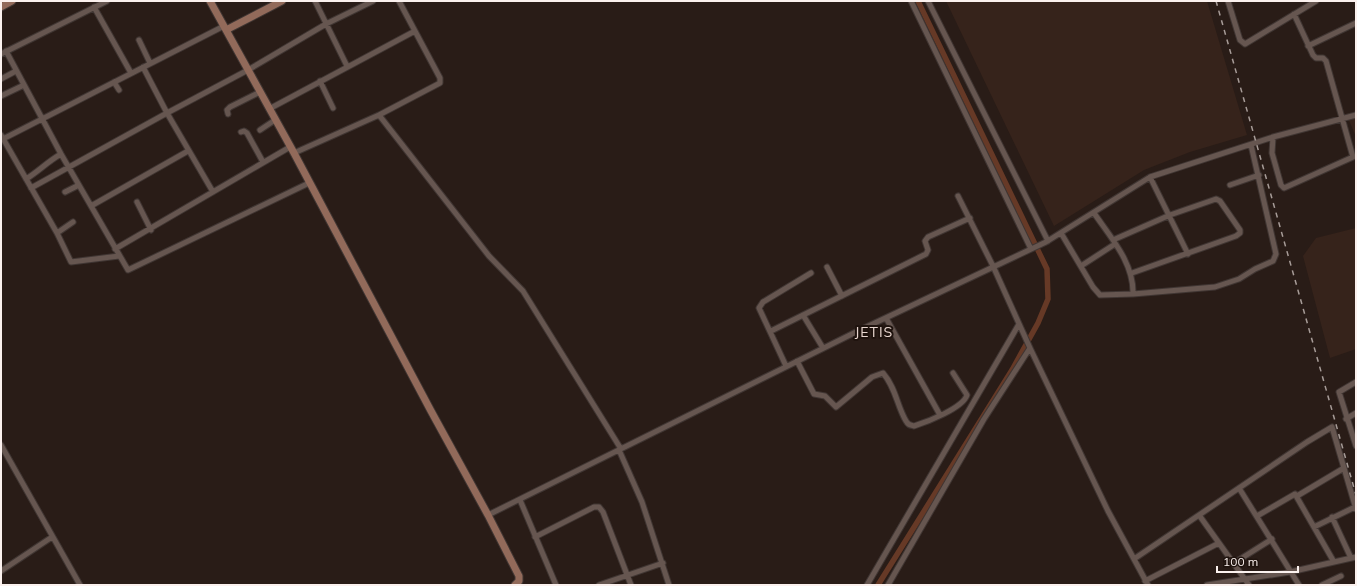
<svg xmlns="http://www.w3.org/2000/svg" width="1357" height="586" viewBox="0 0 1357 586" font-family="Mulish,sans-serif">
<rect width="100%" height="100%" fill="#291c17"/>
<path fill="#36231b" d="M946 1H1207L1247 135 1190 152 1144 170 1054 226Z
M1356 115V137L1348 118Z
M1356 228V349L1330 358 1303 256 1316 238Z"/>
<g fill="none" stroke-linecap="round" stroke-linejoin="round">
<path stroke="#663926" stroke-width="5.5" d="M878 585 1012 370 1038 323 1048 299 1047 269 918 1"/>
<g stroke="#403633" stroke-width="7">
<path id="street" d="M315 1 347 66
M911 1 1031 249
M928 1 1048 241
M1228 1 1240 40 1245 44 1316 1
M94 7 131 73
M139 40 150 63
M1308 46 1356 23
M6 51 61 154 128 270 309 183
M1 54 107 1
M143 67 167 113 213 192
M1 79 16 71
M320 81 333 108
M114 82 119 90
M1 96 24 85
M269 109 415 31
M228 114 227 110 230 107 260 92
M379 115 489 256 523 291 621 449
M260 130 275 120
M241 132 244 131 247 133 263 162
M1 135 57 233 71 262 119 256
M1273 137 1272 153 1281 185 1284 188 1353 157 1326 61 1323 58H1316L1313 55 1294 14
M1 140 224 26
M294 153 379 115 440 83V78L399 1
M1150 177 1188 254
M26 179C39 171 47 162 61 154
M1230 185 1259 175
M31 188 167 113 248 70 326 24 373 1
M65 192 79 185
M958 196 993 266 1030 348 1108 511 1148 585
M137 202 151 230
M91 206 188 151
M1094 213C1111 238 1134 263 1133 294
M57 233 73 222
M1061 233 1093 287 1100 295 1133 294 1215 287 1239 279 1255 269 1273 261 1276 254 1251 145
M1113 240 1170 215 1216 199 1220 201 1240 230V233L1236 236 1132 273
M115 249 290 147
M1081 266 1115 244
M827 267 842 296
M803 315 823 348
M886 318 940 415
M771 331 926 254 928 250 925 241 928 237 970 218
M797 361 814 394 825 396 836 407 872 377 883 373C896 388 897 406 906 421 908 425 910 425 914 426 927 422 963 408 967 395L953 373
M786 366 759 308 763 302 811 273
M1356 382 1339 392 1356 446
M1346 419 1356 413
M1 445 80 585
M619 450 642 502 669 585
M1239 488 1299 585
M1297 496 1344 468
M520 500 556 585
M488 515 858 331 1046 242 1150 177 1273 137 1356 115
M1199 515 1249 585
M1257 516 1295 494 1334 562
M1332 517 1351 558
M1314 527 1355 507
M535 537 594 507H599L603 512 631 585
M1134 559 1307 442 1332 427 1356 509
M1234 563 1272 539
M1 571 52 537
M1145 581 1219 543
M599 585 663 563
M867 585 1019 324
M888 585 984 419 1030 348
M1207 585 1290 572 1356 557
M1322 585 1341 576"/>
</g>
<g stroke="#403633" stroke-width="9">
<path id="secondary" d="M210 1 294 153 431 411 488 515 519 576V581L515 585
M1 7 12 1
M226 30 282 1"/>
</g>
<use href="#street" stroke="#665650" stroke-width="5"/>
<use href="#secondary" stroke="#926a5a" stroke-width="7"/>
<path stroke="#a79c98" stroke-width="1.5" stroke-dasharray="5 5" stroke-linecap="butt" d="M1216 1 1356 495"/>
</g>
<g text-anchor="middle" stroke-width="4" stroke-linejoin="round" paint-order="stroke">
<g font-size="14" letter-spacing="1" fill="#e8d6cf" stroke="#1f130e">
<text x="874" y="337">JETIS</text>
</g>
</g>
<rect width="1357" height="586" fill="none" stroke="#fbf1ee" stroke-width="4"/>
<path d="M1217 566v6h81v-6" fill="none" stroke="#fbf1ee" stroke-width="2"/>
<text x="1223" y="566" font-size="12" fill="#fbf1ee" stroke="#1f130e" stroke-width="3" paint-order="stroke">100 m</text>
</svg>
